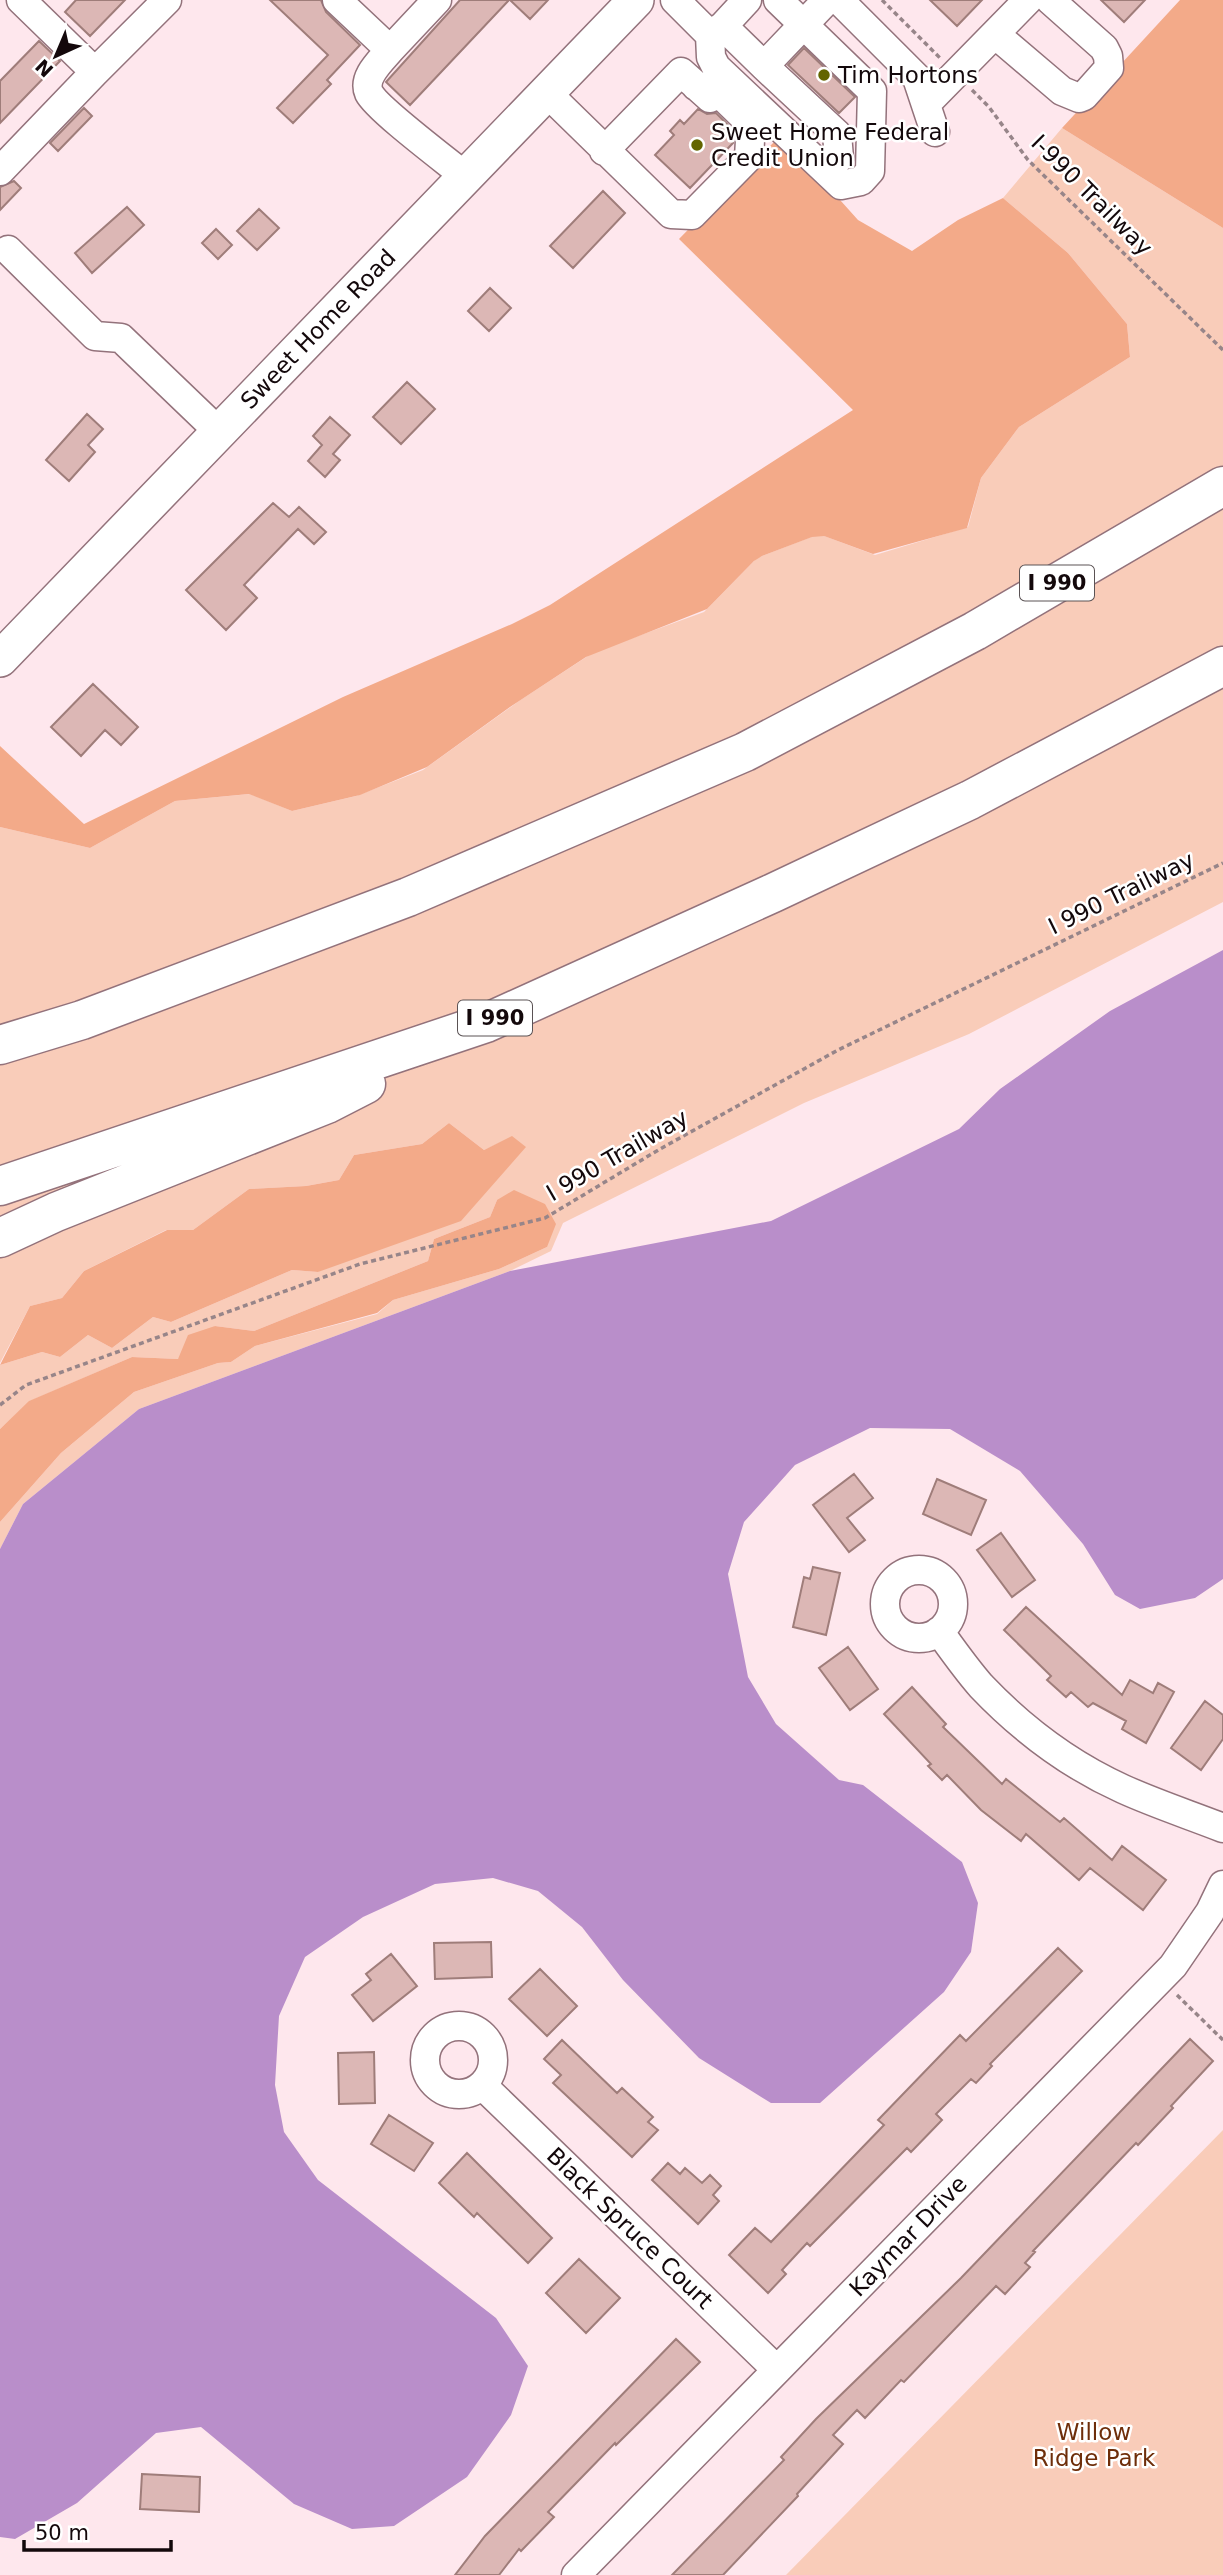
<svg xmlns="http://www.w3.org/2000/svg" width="1223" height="2575" viewBox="0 0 1223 2575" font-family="'DejaVu Sans',sans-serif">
<rect width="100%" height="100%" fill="#fee7ed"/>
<path fill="#f9ccb9" d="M1062 128 1223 228V902L969 1034 804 1103 563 1223 551 1251 510 1271 139 1409 23 1504 0 1549V1522L61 1453 134 1392 218 1363 231 1362 255 1346 377 1314 393 1300 499 1269 547 1247 497 1200 490 1217 434 1239 428 1261 254 1331 215 1326 178 1359 132 1357 30 1401 0 1429V1365L42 1352 60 1357 88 1335 112 1348 153 1317 171 1322 292 1270 318 1272 512 1137 484 1150 449 1123 422 1144 354 1155 339 1180 306 1186 249 1189 193 1230H166L84 1271 62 1298 30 1306 0 1363V827L90 848 175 801 250 794 292 811 356 796 423 770 519 701 594 652 704 612 757 558 819 534 875 555 968 527 981 478 1019 427 1130 357 1127 324 1068 253 1003 198Z
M1223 2130V2575H786Z"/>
<path fill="#f3aa89" d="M1180 0H1223V228L1062 128Z
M776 140 832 191 858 220 912 251 958 220 1003 198 1068 253 1127 324 1130 357 1019 427 981 478 967 528 873 554 824 536 812 537 762 556 754 561 707 609 586 657 510 707 427 767 360 795 292 811 249 794 175 801 90 848 0 827V746L84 824 343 697 512 624 550 605 853 410 679 239Z
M449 1123 484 1150 512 1136 526 1147 461 1221 318 1272 292 1270 171 1322 153 1317 112 1348 88 1335 60 1357 42 1352 0 1365 30 1306 62 1298 84 1271 167 1230H193L249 1189 306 1186 339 1180 354 1155 422 1144Z
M514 1190 545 1204 556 1224 547 1247 499 1269 393 1300 377 1313 255 1346 231 1362 218 1363 134 1392 61 1453 0 1522V1429L29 1401 132 1357 178 1359 188 1335 215 1326 254 1331 428 1261 434 1239 490 1217 497 1200Z"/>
<path fill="#b98eca" d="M1223 950V1579L1195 1598 1140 1609 1115 1595 1083 1544 1020 1471 950 1429 870 1428 795 1465 744 1522 728 1574 748 1677 776 1724 839 1780 863 1785 962 1862 978 1903 971 1952 944 1992 820 2103H771L699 2058 623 1980 582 1927 538 1891 493 1878 435 1884 363 1917 305 1957 279 2016 275 2085 284 2132 318 2180 496 2318 528 2366 511 2415 467 2477 394 2526 352 2529 294 2504 201 2427 156 2433 77 2503 15 2539 0 2537V1549L23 1504 139 1409 510 1271 771 1221 959 1129 1000 1089 1110 1011Z"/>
<path fill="#dcb7b5" stroke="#9f7d7a" stroke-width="2" d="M76 0H125L90 36 65 12Z
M270 0H321L326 12 360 45 327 80 331 84 293 123 277 108 328 55Z
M460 0H509L410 105 386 82Z
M510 0H548L530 19Z
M930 0H982L957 26Z
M1101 0H1145L1124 22Z
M39 41 60 61 0 123V81Z
M804 48 855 97 839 113 788 65Z
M84 108 92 116 58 151 50 143Z
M698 109 707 114 716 113 734 131 733 143 690 188 655 155 674 135 670 131 680 120 684 124Z
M14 181 21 188 0 210V187Z
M603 191 625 213 573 268 550 246Z
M127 207 144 225 92 273 75 253Z
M259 209 279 228 257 250 237 231Z
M216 229 232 245 218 259 202 243Z
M490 288 511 308 489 331 468 311Z
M407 382 435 409 401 444 373 417Z
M87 414 103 429 88 445 95 452 69 481 46 460Z
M330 417 350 435 333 454 340 460 325 477 308 461 322 445 313 436Z
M273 503 289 517 299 507 326 532 314 544 298 529 244 585 257 598 226 630 186 590Z
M93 684 138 727 121 745 105 730 81 756 51 727Z
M854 1474 873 1498 847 1518 865 1540 849 1552 813 1505Z
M937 1479 986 1500 971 1535 923 1514Z
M1001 1533 1035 1580 1012 1597 977 1550Z
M813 1567 840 1573 826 1635 793 1627 804 1577 810 1579Z
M1026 1607 1122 1695 1130 1680 1153 1693 1158 1683 1174 1692 1146 1743 1122 1729 1126 1721 1093 1703 1088 1707 1071 1692 1066 1697 1047 1680 1051 1676 1004 1630Z
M848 1647 878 1689 850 1710 819 1668Z
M912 1687 946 1724 943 1727 1002 1784 1006 1779 1060 1822 1064 1818 1112 1860 1122 1846 1166 1880 1143 1910 1090 1868 1079 1880 1026 1834 1021 1841 981 1810 947 1775 942 1780 928 1766 931 1764 884 1714Z
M1205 1701 1223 1715V1739L1201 1770 1171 1748Z
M491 1942 492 1977 435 1979 434 1943Z
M1058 1948 1082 1971 990 2064 992 2066 976 2083 971 2079 936 2114 942 2120 911 2152 907 2148 810 2246 807 2243 782 2270 786 2274 768 2293 729 2255 755 2228 771 2242 884 2125 878 2120 960 2035 966 2041Z
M391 1954 417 1986 373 2021 352 1995 371 1980 366 1974Z
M540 1969 577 2006 547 2036 509 1999Z
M1190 2039 1213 2061 1171 2106 1173 2108 1138 2145 1136 2143 1033 2251 1035 2252 1025 2263 1030 2267 1005 2294 996 2286 904 2382 901 2380 865 2418 857 2410 833 2435 843 2444 797 2494 798 2496 723 2575H672L784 2460 781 2457 816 2419 961 2278Z
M562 2040 617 2093 622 2088 653 2117 648 2122 658 2130 632 2157 553 2083 561 2075 544 2059Z
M374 2052 375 2103 339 2104 338 2053Z
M389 2115 433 2143 414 2171 371 2144Z
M467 2153 552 2238 528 2263 477 2213 474 2217 439 2183Z
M668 2163 680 2174 685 2168 702 2183 710 2175 721 2186 713 2195 719 2201 698 2224 652 2180Z
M579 2259 620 2298 586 2333 546 2293Z
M676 2339 700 2362 616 2445 615 2443 548 2512 554 2517 521 2551 519 2549 499 2575H455L485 2536Z
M142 2474 200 2477 199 2512 140 2509Z"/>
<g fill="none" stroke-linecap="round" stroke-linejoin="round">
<g stroke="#93727b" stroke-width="31">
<path id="minor" d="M21 0 95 72 167 0
M337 0 390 50 437 0
M675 0 710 35 711 57 716 67 841 185 861 181 870 171 872 91 778 0
M839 0 917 78 935 132
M723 26 764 66 827 0
M995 34 1062 91 1079 98 1084 96 1109 68 1108 56 1104 48 1050 0
M710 35 723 26 747 0
M390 50C381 61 362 77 369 93 377 109 448 162 466 177
M764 66 837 134 839 158
M547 93 671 214 692 215 749 157 751 124 714 88 696 86
M926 104 1028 0
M604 151 681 72 710 98
M0 171 95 72
M8 250 95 336 121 338 219 432
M885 1604a34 34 0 1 1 68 0a34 34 0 1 1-68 0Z
M939 1631C952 1649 966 1669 981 1686 1021 1728 1070 1765 1123 1789 1156 1804 1190 1815 1223 1828
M425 2060a34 34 0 1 1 68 0a34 34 0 1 1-68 0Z
M482 2085 777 2370
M576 2575 1173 1966 1210 1912 1223 1885"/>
</g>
<g stroke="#93727b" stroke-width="38">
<path id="major" d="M0 659 636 0"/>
</g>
<g stroke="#93727b" stroke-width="41">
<path id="highway" d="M0 1045 82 1020 408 897 745 752 975 631 1223 486
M0 1186 486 1023 773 893 970 800 1223 666
M0 1238 56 1212 327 1104 366 1084"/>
</g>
<path stroke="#978589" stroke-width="3.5" stroke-dasharray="5 3.5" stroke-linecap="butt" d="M882 0 940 58
M972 90 989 107 1028 160 1223 350
M0 1405 26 1385 360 1264 545 1218 660 1149 838 1050 1223 863
M1177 1995 1223 2040"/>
<use href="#minor" stroke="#fff" stroke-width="28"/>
<use href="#major" stroke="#fff" stroke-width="35"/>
<use href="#highway" stroke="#fff" stroke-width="38"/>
</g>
<g fill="#626500" stroke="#fff" stroke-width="2.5">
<circle cx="824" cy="75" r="7"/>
<circle cx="697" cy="145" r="7"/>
</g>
<g text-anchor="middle" stroke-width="5" stroke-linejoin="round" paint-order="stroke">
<g fill="#fff" stroke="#5a5254" stroke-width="2">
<rect x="1020" y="565.5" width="74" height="35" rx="5"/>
<rect x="458" y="1000.5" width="74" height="35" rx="5"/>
</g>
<g font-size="21" font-weight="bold" fill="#13080b">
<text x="1057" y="590">I 990</text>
<text x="495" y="1025">I 990</text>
</g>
<g font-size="23" fill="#13080b" stroke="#fff" text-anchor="start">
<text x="838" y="83">Tim Hortons</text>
<text x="711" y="140">Sweet Home Federal<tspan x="711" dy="26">Credit Union</tspan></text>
</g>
<g font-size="23" fill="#13080b" stroke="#fff">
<text transform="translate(1092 195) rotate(45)" y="8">I-990 Trailway</text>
<text transform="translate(318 329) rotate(-46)" y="8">Sweet Home Road</text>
<text transform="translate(1121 893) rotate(-26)" y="8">I 990 Trailway</text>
<text transform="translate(617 1155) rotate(-30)" y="8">I 990 Trailway</text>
<text transform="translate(630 2228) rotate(44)" y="8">Black Spruce Court</text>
<text transform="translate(908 2236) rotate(-46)" y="8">Kaymar Drive</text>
</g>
<g font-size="23" fill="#6e2e0a" stroke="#fff">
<text x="1094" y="2440">Willow<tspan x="1094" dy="26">Ridge Park</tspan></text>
</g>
</g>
<g transform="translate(56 56) rotate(224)" stroke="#ffffff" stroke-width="5" paint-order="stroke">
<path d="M0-5L12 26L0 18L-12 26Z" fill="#13080b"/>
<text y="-10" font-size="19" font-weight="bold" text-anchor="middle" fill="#13080b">N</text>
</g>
<path d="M24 2540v10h147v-10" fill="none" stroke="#13080b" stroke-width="3.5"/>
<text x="35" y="2540" font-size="21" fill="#13080b" stroke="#ffffff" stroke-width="5" paint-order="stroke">50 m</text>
</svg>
